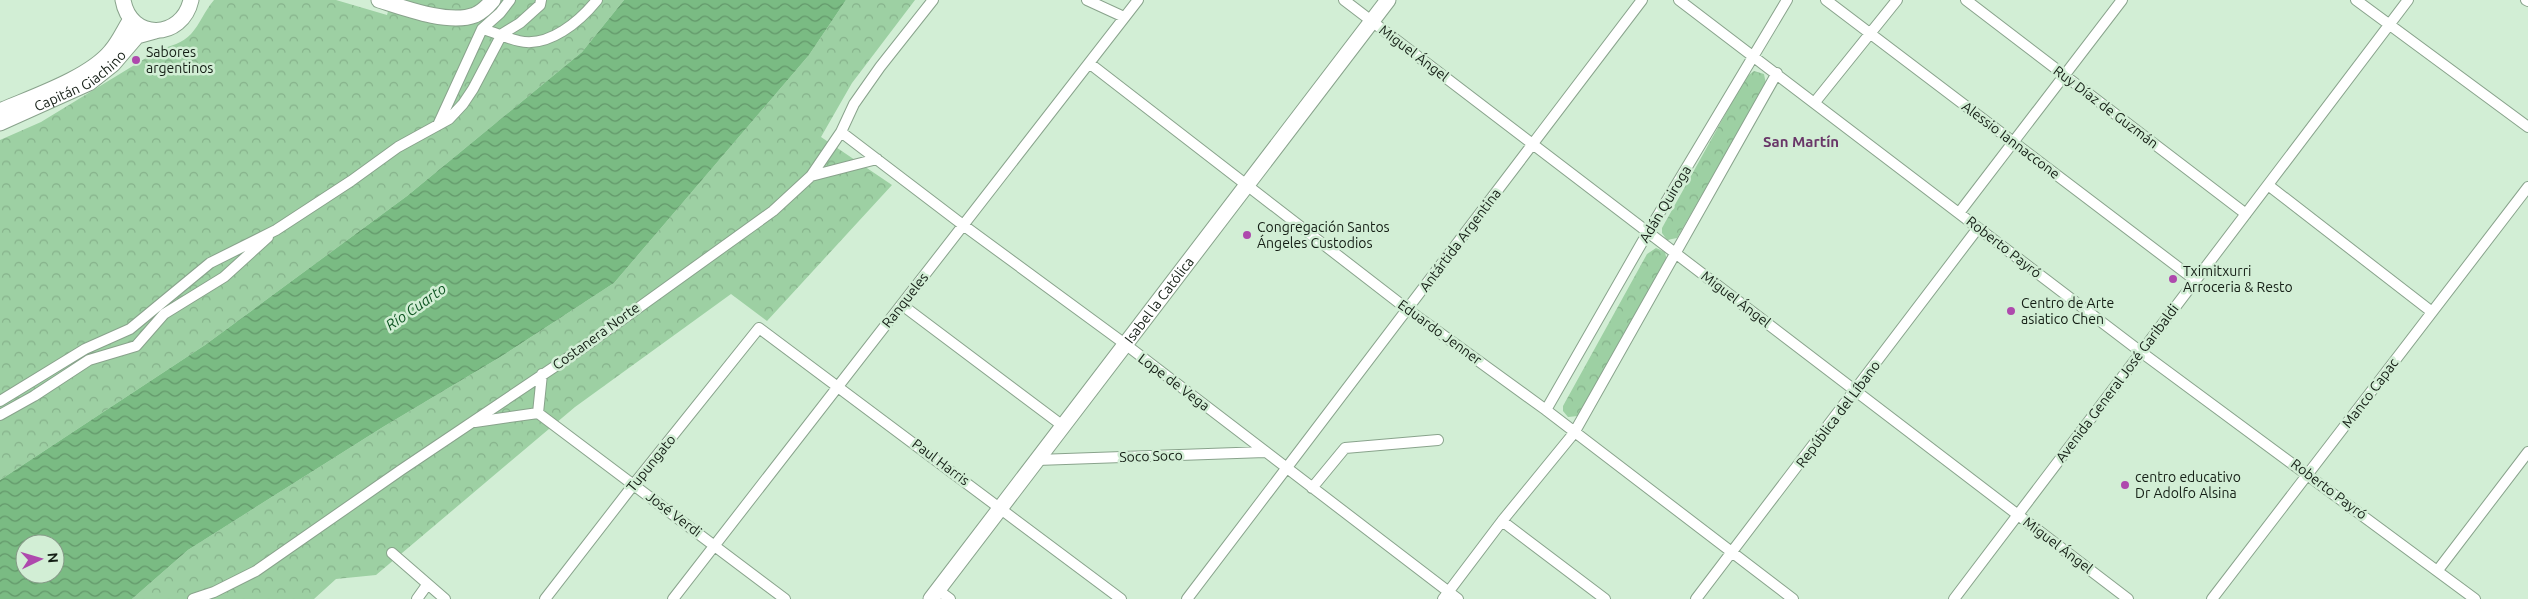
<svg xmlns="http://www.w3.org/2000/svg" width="2528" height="599" viewBox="0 0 2528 599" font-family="Ubuntu,sans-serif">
<defs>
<pattern id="forest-crowns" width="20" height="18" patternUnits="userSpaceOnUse" patternTransform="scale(1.25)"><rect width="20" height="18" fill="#9dd0a3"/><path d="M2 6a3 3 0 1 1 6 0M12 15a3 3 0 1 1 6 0" fill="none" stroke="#86b28b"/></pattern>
<pattern id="water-waves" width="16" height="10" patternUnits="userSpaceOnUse" patternTransform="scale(1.25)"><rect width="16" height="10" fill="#7abb83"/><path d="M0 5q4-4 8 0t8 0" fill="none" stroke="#63976a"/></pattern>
</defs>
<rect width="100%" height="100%" fill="#d2eed5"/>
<path fill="url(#forest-crowns)" d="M214 0H336L387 15 391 0H624L582 52 407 196 205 345 0 480V140L41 122 159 50C170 46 183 43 191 34 200 24 205 10 214 0Z
M846 0H915L852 83 821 137 892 185 767 321 731 294 575 407 376 575 336 579 314 599H132L188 550 383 427 502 356 614 283 809 55Z
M1754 71 1764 74 1766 84 1677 238 1667 240 1662 233V228L1746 77Z
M1656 248 1665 252 1667 261 1578 416 1568 417 1563 411V406L1647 254Z"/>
<path fill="url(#water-waves)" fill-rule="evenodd" d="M624 0H846L809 55 614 283 502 356 383 427 188 550 132 599H0V480L205 345 407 196 582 52ZM25 544H55V574H25Z"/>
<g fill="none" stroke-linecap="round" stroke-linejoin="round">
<g stroke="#89a38c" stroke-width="12">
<path id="minor" d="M1087 0 1124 17
M1344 0 2128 599
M1679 0 2141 352 2475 599
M1826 0 2195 280
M1966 0 2246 214
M2356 0 2528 127
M2526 0 2528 1
M482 29C494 32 506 38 519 41 549 48 580 21 597 0
M1089 63 1407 309 1546 410 1793 599
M1815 102 1897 0
M438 125 482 29 500 13 510 0
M841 132 963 225 1125 344 1458 599
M811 176 877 159
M2268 185 2432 312
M1959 213 2122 0
M902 305 1063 426
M0 401 85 349 130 329 210 263 276 230 351 181 398 147 449 119 463 104 473 89 502 34 520 23 540 5 541 0
M1546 410 1648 232 1787 0
M538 413 785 599
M0 415 34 396 89 360 136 346 164 314 224 277 268 237
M475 422 538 413 542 374
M1037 460 1265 452
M1312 488 1345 448 1438 440
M1502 521 1605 599
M392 553 445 599
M2438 570 2528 452
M938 590 950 599
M193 599 214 592 256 571 401 470 584 347 773 211 811 176 841 132 854 104 880 67 933 0
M417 599 427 585
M545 599 634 484 759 328 1121 599
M673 599 1138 0
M1187 599 1642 0
M1443 599 1502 521 1574 433 1777 73
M1696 599 1978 228
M1954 599 2408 0
M2212 599 2528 187"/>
</g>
<g stroke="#89a38c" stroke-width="17">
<g id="secondary">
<path d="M123 0C130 41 182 40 191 0"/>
<path d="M379 0C404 8 449 25 475 15 482 12 488 6 493 0"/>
<path d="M0 111C32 97 89 78 111 51 119 42 124 30 131 19"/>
<path id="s1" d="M0 123 89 83 113 64 137 36 155 31"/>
<path id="s2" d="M931 599 1388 0"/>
</g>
</g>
<use href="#minor" stroke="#fff" stroke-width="10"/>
<use href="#secondary" stroke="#fff" stroke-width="15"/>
</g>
<g fill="#ae49ad" stroke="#d2eed5" stroke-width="2">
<circle cx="136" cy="60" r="5"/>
<circle cx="1247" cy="235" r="5"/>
<circle cx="2173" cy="279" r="5"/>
<circle cx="2011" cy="311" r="5"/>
<circle cx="2125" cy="485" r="5"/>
</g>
<g text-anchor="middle" stroke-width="5" stroke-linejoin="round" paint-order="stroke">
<g font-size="14" fill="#141e15" stroke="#d2eed5" text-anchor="start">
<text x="146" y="57">Sabores<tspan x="146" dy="16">argentinos</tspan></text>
<text x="1257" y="232">Congregación Santos<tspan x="1257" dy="16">Ángeles Custodios</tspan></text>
<text x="2183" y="276">Tximitxurri<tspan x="2183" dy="16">Arroceria &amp; Resto</tspan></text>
<text x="2021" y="308">Centro de Arte<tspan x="2021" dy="16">asiatico Chen</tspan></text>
<text x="2135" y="482">centro educativo<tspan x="2135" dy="16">Dr Adolfo Alsina</tspan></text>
</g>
<g font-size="14" fill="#141e15" stroke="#d2eed5">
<text transform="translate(1414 53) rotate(37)" y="5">Miguel Ángel</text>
<text dy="5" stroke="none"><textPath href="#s1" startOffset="91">Capitán Giachino</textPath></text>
<text transform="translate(2106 107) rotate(37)" y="5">Ruy Díaz de Guzmán</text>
<text transform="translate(2011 140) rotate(37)" y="5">Alessio Iannaccone</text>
<text transform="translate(1665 204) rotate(-59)" y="5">Adán Quiroga</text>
<text transform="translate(1460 240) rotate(-53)" y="5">Antártida Argentina</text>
<text transform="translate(2004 247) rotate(38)" y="5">Roberto Payró</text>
<text dy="5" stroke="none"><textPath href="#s2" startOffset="376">Isabel la Católica</textPath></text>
<text transform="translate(1736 299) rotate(37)" y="5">Miguel Ángel</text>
<text transform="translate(905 300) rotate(-52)" y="5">Ranqueles</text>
<text transform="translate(1440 332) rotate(36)" y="5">Eduardo Jenner</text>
<text transform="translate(596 336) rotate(-36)" y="5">Costanera Norte</text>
<text transform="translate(1174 382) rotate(37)" y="5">Lope de Vega</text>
<text transform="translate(2117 383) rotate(-53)" y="5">Avenida General José Garibaldi</text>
<text transform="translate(2370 393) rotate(-53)" y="5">Manco Capac</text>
<text transform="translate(1838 414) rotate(-53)" y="5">República del Líbano</text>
<text transform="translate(1151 456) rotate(-2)" y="5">Soco Soco</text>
<text transform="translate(941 462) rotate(37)" y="5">Paul Harris</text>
<text transform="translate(651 463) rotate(-51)" y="5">Tupungato</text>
<text transform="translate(2329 489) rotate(37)" y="5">Roberto Payró</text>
<text transform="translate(674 514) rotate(37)" y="5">José Verdi</text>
<text transform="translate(2058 545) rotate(37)" y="5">Miguel Ángel</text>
</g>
<g font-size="15" font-weight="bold" fill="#693668" stroke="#d2eed5">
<text x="1801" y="147">San Martín</text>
</g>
<g font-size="15" font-style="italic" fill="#0f5623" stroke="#d2eed5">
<text transform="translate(416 307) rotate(-35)" y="5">Río Cuarto</text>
</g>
</g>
<g transform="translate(40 559) rotate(85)"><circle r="24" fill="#d2eed5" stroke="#869b88"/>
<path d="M0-4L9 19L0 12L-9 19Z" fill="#ae49ad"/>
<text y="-8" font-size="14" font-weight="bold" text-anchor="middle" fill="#141e15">N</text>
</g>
</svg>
